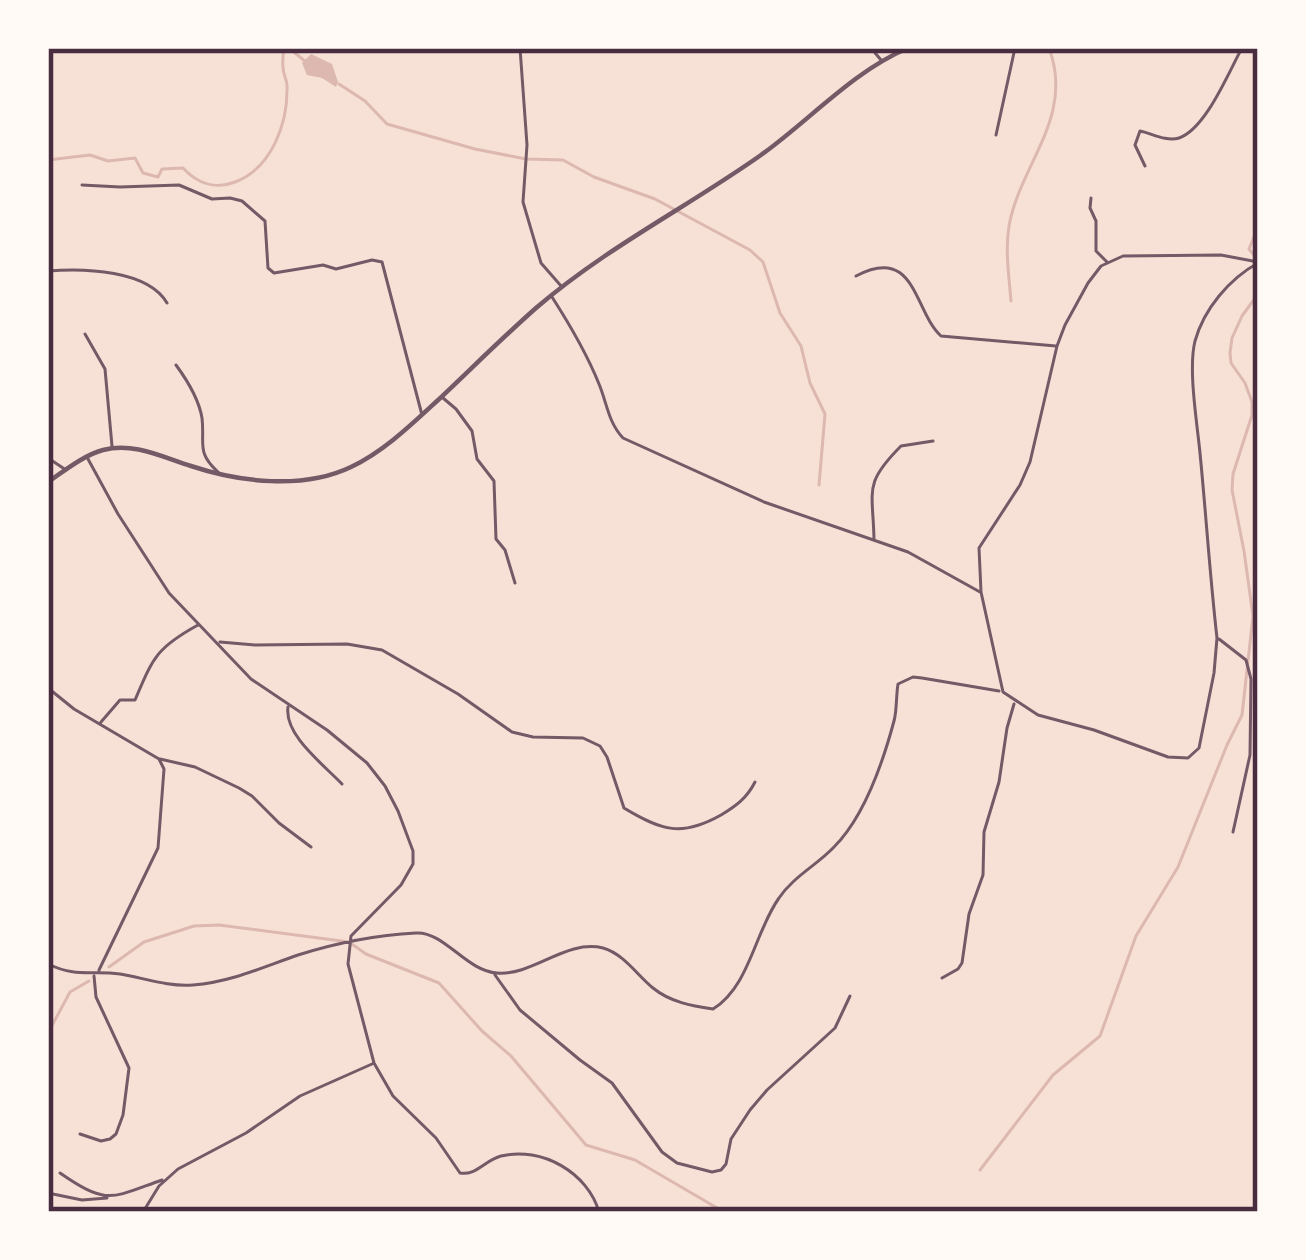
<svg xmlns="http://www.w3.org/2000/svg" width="1306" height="1260" viewBox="0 0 1306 1260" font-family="'Source Sans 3',sans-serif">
<rect width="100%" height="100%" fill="#f7e1d7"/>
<path fill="#dcb8b0" d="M311 54 332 64 338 82 336 87 322 78 307 75 302 63Z"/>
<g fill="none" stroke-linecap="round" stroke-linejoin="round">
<path stroke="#dcb8b0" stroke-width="3" d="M289 48 306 62
M339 84 365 101 387 124 475 149 526 159 563 160 594 177 655 199 750 250 763 262 780 313 801 346 810 383 825 414 819 485
M48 160 90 155 108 161 135 158 143 173 158 177 162 169 183 168C197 183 215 190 235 182 272 168 288 123 287 86 287 80 283 74 283 67 282 61 284 54 283 48
M1258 227 1249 249 1258 260
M1011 301C1009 277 1005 250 1009 226 1020 164 1075 117 1049 48
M109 967 144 942 194 926 219 925 349 942 366 954 439 983 482 1031 511 1056 586 1145 635 1160 724 1212
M48 1033 70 992 89 981
M980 1170 1053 1075 1100 1036 1136 936 1178 867 1227 745 1242 715 1253 616 1244 551 1232 490 1233 474 1252 415V402L1245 383 1231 363 1230 353 1232 338 1242 316 1258 294"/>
<path stroke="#755966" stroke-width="3" d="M520 48 527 145 523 202 541 263 562 287
M871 48 881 60
M996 135 1015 48
M1145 166 1135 145 1140 131C1151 133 1166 142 1179 138 1206 129 1229 71 1242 48
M82 185 120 187 179 185 212 199 230 198 242 201 265 221 268 268 274 273 323 265 336 269 372 260 382 262 422 415
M1091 198 1090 208 1096 221V251L1107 262
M1258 262 1221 255 1123 256 1101 266 1088 283 1065 325 1057 346 1030 462 1020 485 979 548 981 592 1003 692 1038 715 1094 730 1168 757 1188 758 1199 748 1214 673 1217 638C1210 577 1206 514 1200 453 1197 422 1188 369 1195 341 1204 309 1229 279 1258 263
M48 271C84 268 148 270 167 303
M856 276C916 244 914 312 941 336L1056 346
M552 297C570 325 587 354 599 384 607 403 608 422 623 438L764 502 908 552 980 592
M85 334 105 369 112 446
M176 365C187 380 199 400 202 418 205 444 196 452 218 472
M443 398 456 409 472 431 477 459 494 481 496 539 505 550 515 583
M48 458 66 470
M88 459 118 514 169 593 251 679 327 730 367 763 385 786 398 811 413 851V864L401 885 351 936 348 964 374 1063 393 1096 436 1138 460 1173C476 1176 485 1160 501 1156 542 1146 588 1173 599 1212
M874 539C873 490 863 484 901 446L933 441
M1219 639 1246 660 1251 679 1250 755 1233 832
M220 642 255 645 347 644 382 650 458 694 512 732 533 737 583 738 600 746 607 757 624 808C662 831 682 837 721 815 736 806 747 798 755 782
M48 688 74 709 159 759 164 769 158 848 99 970
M288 707C284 735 323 764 342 784
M101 722 120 700H135C153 658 156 648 198 625
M160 759 195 767 239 788 252 796 279 823 311 847
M48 964C77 978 91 970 120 974 144 978 168 987 193 985 231 982 263 967 298 955 336 943 377 935 416 933 444 931 466 971 497 973 533 976 566 939 603 948 624 954 637 975 653 988 670 1002 692 1006 713 1009 750 986 755 931 779 898 793 877 817 865 834 847 864 817 883 762 894 721 897 710 896 696 898 684L913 677 922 678 999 691
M495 975 520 1010 580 1060 612 1083 662 1152 677 1163 712 1172 721 1170 726 1164 731 1139 750 1110 767 1090 835 1028 850 996
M942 978 958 969 962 963 969 914 983 875 984 832 999 782 1007 728 1014 704
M80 1134 101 1141 110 1139 116 1134 123 1115 129 1068 96 997 94 976
M60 1173C108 1206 111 1198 162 1180
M48 1193 82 1200 107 1198
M143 1212 159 1186 178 1169 246 1133 300 1096 372 1064"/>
<path stroke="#755966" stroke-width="4.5" d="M48 482C64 471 84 455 103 450 134 442 162 457 191 466 239 482 303 490 351 467 383 452 411 425 437 401 470 370 502 338 536 308 607 247 686 208 761 155 810 120 852 72 908 48"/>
</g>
<rect width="1306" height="1260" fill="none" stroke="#fffaf5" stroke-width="102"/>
<rect x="51" y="51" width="1204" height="1158" fill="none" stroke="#4a2c40" stroke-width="4.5"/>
</svg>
